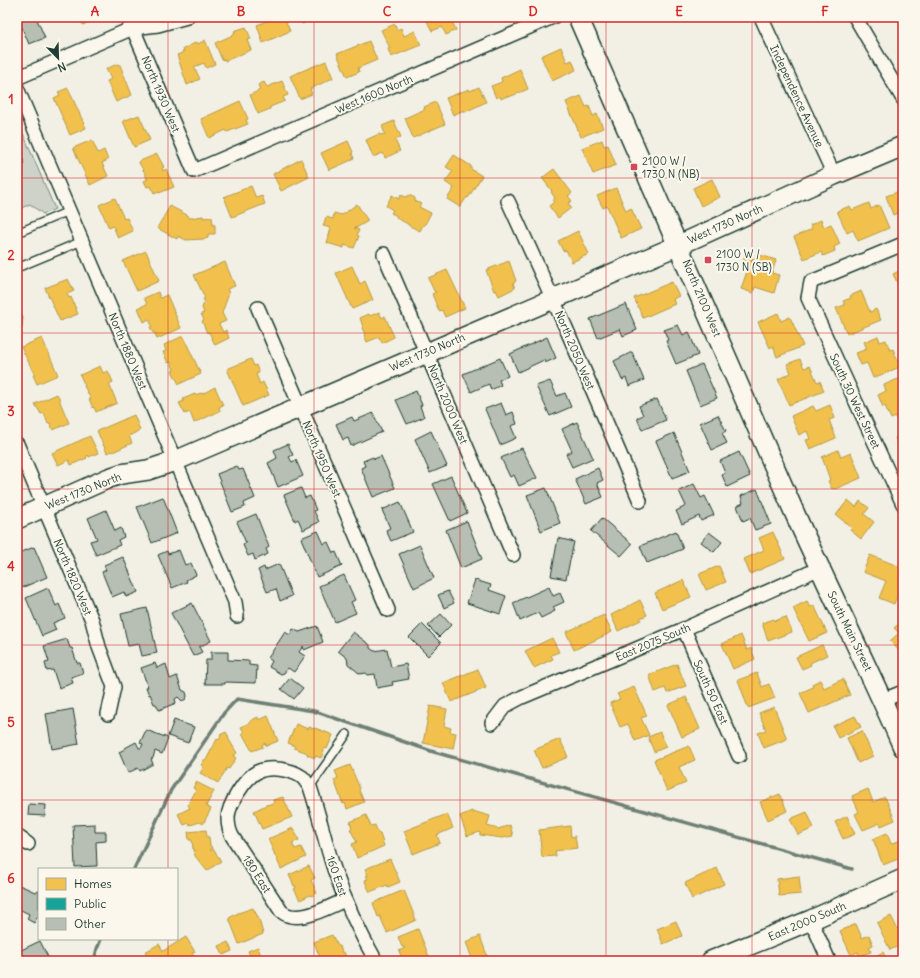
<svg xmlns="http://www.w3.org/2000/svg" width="920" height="978" viewBox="0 0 920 978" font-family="Delius,sans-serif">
<rect width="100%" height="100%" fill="#f2f0e5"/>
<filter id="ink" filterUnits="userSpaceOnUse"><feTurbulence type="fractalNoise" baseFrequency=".025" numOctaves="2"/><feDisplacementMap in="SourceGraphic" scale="8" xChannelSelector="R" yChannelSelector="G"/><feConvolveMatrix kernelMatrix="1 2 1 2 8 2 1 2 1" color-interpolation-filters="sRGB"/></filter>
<g filter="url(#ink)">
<path fill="#cfd2c8" stroke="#77887e" d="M17 119 55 209 43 214 30 204 17 210V197L18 195 17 193V171L24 165 22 155 17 150Z"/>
<path fill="#f2c14e" stroke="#b39946" d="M79 17H100L83 25Z
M277 17H284L290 31 263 43 257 25Z
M299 17H318L302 24Z
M425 17H450L456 30 446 35 442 27 432 31Z
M395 24 397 30 401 28 404 36 415 31 421 45 391 57 388 49 390 48 381 30Z
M246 27 251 39 247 40 251 50 225 61V59L222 60 215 43 235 34 234 31Z
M205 40 215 64 206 68 204 63 194 67 200 79 187 85 177 55 182 53V52L184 51 183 49 197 42 198 44Z
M369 41 377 60 358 68 359 72 347 77 337 54Z
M561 47 567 62 572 60 576 70 552 81 541 56Z
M326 61 333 78 310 89 312 94 300 99 290 76Z
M117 64 120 65 132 95 116 102 107 81 111 79 106 69Z
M520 69 528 89 509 97 507 96 501 99 500 96 496 98 491 86 502 82 501 78Z
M282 81 288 95 283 97 285 101 270 107V109L258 114 250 95 260 90 258 85 264 82 267 87Z
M479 87 486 102 465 112 464 110 453 115 446 98 469 89 470 91Z
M68 88 86 128 70 135 54 98 60 95 58 92Z
M581 96 586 107 589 106 593 116 597 114 603 128 581 137 566 102Z
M240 101 248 119 246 120 248 124 227 132 226 130 209 138 201 119Z
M436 102 445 124 413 138 405 118 425 109 424 107Z
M139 115 150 140 134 147 123 121Z
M394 121 401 137 395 140 400 151 385 158 383 153 373 157 366 140 379 134 381 135 385 134 382 126Z
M92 140 98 153 104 150 108 160 102 163 108 176 90 185 73 148Z
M602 140 604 146 608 145 616 165 593 174 582 148Z
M348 141 353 152 352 153 354 159 329 170 321 153Z
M157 154 164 167 162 168 163 171 166 169 174 187 159 193V191L154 193 151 186 147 187 144 181 148 179H147L145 173 139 163 140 161Z
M454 155 471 166V169L482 176 468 198 467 197 460 207 447 199 454 188 445 182 453 171 446 167Z
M301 159 309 177 281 191 273 174Z
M554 169 572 193 568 196 572 201 568 203 571 208 558 218 549 206 554 202 553 201 555 198 551 192 552 191 542 178Z
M712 179 720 197 701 206 693 188Z
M251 186 256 198 262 196 265 204 232 217 224 197Z
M616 188 626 211 631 208 641 229 621 238 607 206 603 208 597 196Z
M903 190V220L900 212 893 215 886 196Z
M392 195 399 199 401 195 406 197 409 195 415 198V201L421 204 419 207 431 213 424 226 423 225 420 231 408 225V224L396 218 397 216 391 213 393 210 386 206Z
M115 198 124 219 127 218 133 231 118 238 113 226 109 228 99 205Z
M869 203 871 209 879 205 889 228 858 241 853 230 847 233 837 211 850 206 852 210Z
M357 204 368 221 356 228V227L354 228 359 230 357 235 359 236 354 248 344 245V248L327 243 331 228 323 226 326 217 333 219 334 213 342 215Z
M170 206 189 216 188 217 190 218 203 216V218L212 217 213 225H215V234H208V238L204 239 186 240 178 236 177 239 157 228Z
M821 220 824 227 831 224 840 244 834 247 835 251 823 256 821 252 804 259 794 237 812 229 810 225Z
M578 231 589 254 572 262 566 250 563 251 558 241Z
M146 251 159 281 137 291 123 261Z
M757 254 776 260 772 273 779 275 774 293 755 287 753 293 741 289 747 271 741 269 745 256 755 259Z
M509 261 516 281 513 283 515 288 499 296 496 290 494 291 486 270Z
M225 262 235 286 227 289 229 293 222 313 226 321 219 324 223 332 226 330 229 338 215 345 209 332 207 333 202 321 204 320 201 314 204 313 202 308 203 305 206 304 203 299 205 298 194 275Z
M352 266 360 284 365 281 373 300 352 309 336 273Z
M903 269V295L893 274Z
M447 270 465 308 445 317 442 310 439 311 432 294 436 292 434 291 428 278Z
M68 279 74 291 67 294 69 298 71 297 78 314 60 321 45 288Z
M672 282 679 296 673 299 675 304 643 318 634 298Z
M861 291 870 312 876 309 881 320 847 334 836 308 845 305 843 301 851 298 850 296Z
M158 292 160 298 167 295 181 328 157 339 155 333H153L150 327 152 326 149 319 144 322 138 308 147 304 144 298Z
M379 312 382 318 385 316 394 337 382 343 379 337 367 342 364 335 365 334 362 328 363 327 360 318 369 314 370 316Z
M778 313 781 321 790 317 803 346 777 357 773 346 770 348 758 322Z
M17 314 23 317 22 327 19 326 18 337Z
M183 336 201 374 179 384 172 371 174 370 171 362 168 363 163 352 166 351 164 345Z
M878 336 880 342 886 340 890 350 893 349 900 367 873 378 867 363 861 365 856 353 867 349 864 342Z
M42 338 58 375 37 384 33 375H35L21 347Z
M251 359 254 366 256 365 259 373 256 374 260 384 263 382 269 395 243 406 227 369Z
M800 359 804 368 810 366 817 382 820 381 824 391 789 405 778 379 791 373 787 364Z
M100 366 103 373 108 371 113 382 109 384 117 403 96 412 94 407 93 408 89 399H91L84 386H85L80 375Z
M898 379 903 388V410L901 411 903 414 891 419 885 406 883 407 878 395 886 391 884 385Z
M215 387 223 405 219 407 220 411 194 423 190 412 185 414 179 403 184 401 183 399 195 394V395L201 393 202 394Z
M57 394 60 399V402L69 423 53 430 51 428 50 423 48 424 44 413 41 414 35 404Z
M830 405 835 418 829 420 836 438 810 449 806 440 810 439 807 431 799 435 791 416 813 406 816 411Z
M134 415 140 430 129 436 132 443 113 452 112 451 107 453 97 431Z
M903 435V450L901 451 895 438Z
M90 436 98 453 89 457 88 455 86 457 87 458 71 465 69 460 58 465 52 453Z
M838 450 841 457 851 453 861 478 835 489 834 488 832 489 828 481 830 480 822 457Z
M848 500 856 507 860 501 869 508 864 514 874 522 861 539 850 530 852 528 836 515Z
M773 532 785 559 750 574 744 559 764 550 759 538Z
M870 555 903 568V580L894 604 879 598 886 581 863 572Z
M719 566 726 582 706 590 699 574Z
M683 580 691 597 662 609 655 593Z
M640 600 647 615 640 618 641 620 618 631 611 615Z
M807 601 810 607 814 605 827 633 809 641 793 608Z
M604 615 612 632 574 650 566 632Z
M786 617 792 632 768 641 762 623 774 619V621Z
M902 621 903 622V655L890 641 899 633 894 628Z
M741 635 747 650 751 648 755 659 733 669 722 644Z
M552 638 559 652 551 655 553 659 534 668 525 651Z
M822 645 827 655 810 663 811 665 802 669 796 657Z
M677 664 686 686 667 693 665 688 655 692 649 675Z
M478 669 486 688 451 702 443 683Z
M757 673 762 687 769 684 775 698 748 708 738 680Z
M843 679 850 695 809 713 800 693 813 687 812 684 820 680 824 688Z
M634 687 647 716 641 718 649 735 635 741 628 724 620 727 610 703 620 699 617 694Z
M686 697 700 729 682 737 668 705Z
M430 706 447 709 444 726 451 728 450 732 456 733 453 749 423 743Z
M774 707 787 739 764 748 758 733 766 730 759 713Z
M268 716 278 741 266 746 265 743 262 745 263 747 252 751 242 733 244 732 241 727 251 722 250 721 258 717 259 720Z
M855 716 861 727 838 738 833 726Z
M296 724 308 729 309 727 314 729 315 728 333 735 327 749 325 748 321 758 316 756 315 758 307 755 308 754 305 752 294 748 295 746 288 743Z
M862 731 873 756 858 763 847 738Z
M226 732 229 737 228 738 237 753 233 756 236 758 229 769 227 768 218 783 200 773 204 767 201 765 205 759 206 760 217 739 218 740 221 737 220 735Z
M660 732 666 747 654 752 648 737Z
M560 739 568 757 542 768 534 750Z
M689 746 695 760 679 767 686 783 667 791 654 760Z
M350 765 360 789 359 790 364 802 347 809 345 803 343 804 334 780 338 778 335 771Z
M196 782 214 791 206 806 211 809 203 824 200 822 190 825 189 823 184 825 178 814 190 808 188 805 196 790 193 788Z
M868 789 873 802 885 797 895 820 881 826 880 823 863 830 855 814 859 812 852 796Z
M780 794 787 811 768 820 760 802Z
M283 797 292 817 262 829 254 811 266 805 274 803 273 800Z
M472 811 473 813 476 812 490 816 487 826 498 829 510 825 513 836 502 838 480 835V832L467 836 460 816Z
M807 812 814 828 798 835 790 819Z
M447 814 453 828 437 835 440 843 413 854 404 831Z
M366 815 371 826 375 825 378 833 380 834 384 846 357 858 352 844 357 842 350 829 352 828 350 822Z
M847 816 855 834 843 839 835 822Z
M570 826 571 837 575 836 577 848 555 851 556 856 542 857 539 830Z
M293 828 299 840 292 843 295 849 301 847 306 857 281 869 268 839Z
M206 830 207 837H209L210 846H211L212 849H210L211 851 213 849 221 861 207 871 195 856 194 849H193L192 840H189L188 832Z
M887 833 891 844 903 839V857L883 865 873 839Z
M390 859 400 882 388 887 387 885 370 892 366 884 365 880 368 879 366 876 368 875 365 869Z
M309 866 315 878 311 880 317 893 312 896 310 895 300 900 294 889 296 888V886H294L289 875Z
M717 868 724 884 692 899 685 883Z
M799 876 801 894 779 896 777 879Z
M404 890 416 920 387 933 380 916 378 917 373 903Z
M253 908 259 919 263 934 239 944 229 918 238 913Z
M891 916 897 928 903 925V944L890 950 877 923Z
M676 921 682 936 663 944 657 929Z
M856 924 862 938 869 935 873 945 869 947 871 952 859 956 858 952 851 955 840 931Z
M418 929 430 959 425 961H415L414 958 407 961H403L399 951 405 948 404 947H402L398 937Z
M332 935 338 946H340L342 953 344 952 348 961H321L314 942Z
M480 936 489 961H473L466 942Z
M186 937 195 952 192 953 197 961H151L145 952 159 944 163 951Z
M228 942 232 951 223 955 219 946Z
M258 947 261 956 264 961H253L256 960V959L252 960 248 951Z
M883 952 887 961H866Z"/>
<path fill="#17a398" stroke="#19847a" d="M17 150 22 155 24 165 17 171Z"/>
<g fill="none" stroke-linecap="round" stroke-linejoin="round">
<path stroke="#6e7f75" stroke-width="3.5" d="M134 869 171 790 224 713 237 699 314 711 434 752 852 869
M94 961 97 949 101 939"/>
</g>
<path fill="#b7beb3" stroke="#1f3d34" d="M28 17H36L45 38 29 44 19 21Z
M626 304 637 330 623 336 620 329 598 338 590 319Z
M678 325 683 335 689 332 698 355 676 364 666 341 668 340 664 330Z
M547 337 556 358 545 363 544 360 518 372 510 354Z
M632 352 644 380 629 386 626 378 622 380 614 361Z
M500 358 508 376 499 380 501 385 491 390 489 384 471 392 463 374Z
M702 364 717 398 700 405 686 371Z
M550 381 557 396 565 393 571 407 550 416 536 386Z
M416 391 422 405 420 406 424 417 407 424 396 400Z
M657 399 666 420 642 430 637 418 643 415 639 406Z
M501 403 506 415 513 412 517 424 511 426 516 438 500 445 485 409Z
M373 413 382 432 351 446 348 438 343 440 336 424 352 417 354 421Z
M718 415 726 431 722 433 727 443 712 450 700 423Z
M577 422 593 458 572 467 566 454 572 451 562 429Z
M431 431 447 466 430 473 415 439Z
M674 433 690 471 672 478 656 441Z
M288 444 293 455 289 457 292 462 296 460 303 476 278 487 268 463 277 458 274 450Z
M522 448 537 478 519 486 514 475 510 477 501 458Z
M739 452 750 476 727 487 722 475 725 473 720 461Z
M381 456 395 488 373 497 361 468 365 466 363 461 373 457 374 459Z
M237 466 239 470 243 469 255 498 244 503 245 507 232 512 217 474Z
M598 468 603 480 597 483 603 497 586 504 575 479Z
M451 476 467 513 450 521 433 484Z
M694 484 701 498 705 496 714 515 701 521 699 516 682 524 676 511 686 506 679 491Z
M301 488 305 498 310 496 316 510 314 511 319 522 303 530 298 519 295 521 284 495Z
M546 488 560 523 541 531 527 495Z
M757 489 771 524 755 530 750 518 743 521 737 506 743 503 741 496Z
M163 497 177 533 152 543 137 507Z
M400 502 413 532 391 541 386 530 390 528 382 510Z
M106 510 115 531 121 528 124 537 118 540 120 545 96 555 90 541 97 539 88 518Z
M256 514 269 547 266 549 268 554 255 560 253 554 248 556 243 545 246 543 237 522Z
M602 518 632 544 621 556 591 531Z
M467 521 482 559 461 568 446 530Z
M318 531 324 544 328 542 333 553 336 552 342 566 317 577 301 538Z
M676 531 683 549 647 563 640 546Z
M709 532 722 542 714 552 701 542Z
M558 538 574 542 566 579 551 576Z
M420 545 434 578 414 588 399 554Z
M34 547 47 577 19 589 17 584V554Z
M179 550 185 565 191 563 196 575 186 580 187 582 172 588 158 555 167 551 168 554Z
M123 557 138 592 126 597 124 592 112 597 102 572 106 570 104 565Z
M279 564 292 596 280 601 276 589 267 592 258 570 264 567 265 570Z
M344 575 355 600 351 602 356 613 335 622 319 586Z
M475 580 491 585 489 590 506 596 500 614 467 603Z
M549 587 553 596 560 593 564 602 553 607 555 611 541 618 538 613 520 621 513 603Z
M48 588 56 606 59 604 65 618 53 623 56 630 42 636 26 598Z
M448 591 454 603 444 608 438 595Z
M192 603 211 641 199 647 202 652 193 656 171 613Z
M147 608 157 653 142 656 139 644 128 646 121 614Z
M441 614 451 625 439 637 428 626Z
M422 624 441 643 428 656 409 637Z
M317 626 323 642 304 650 303 646 299 652 305 656 294 672 288 668 284 673 281 674 269 667 272 661 268 658 285 632 290 635 293 629 299 632Z
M353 632 370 645V648L374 651 387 649 391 667 406 664 409 679 392 682 393 685 377 688 375 674 368 675 366 673 360 674 348 664 347 658 338 651Z
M67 639 70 648H72L77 663H80L83 673 71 677 73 683 59 688 53 670 47 671 45 663 49 662 44 646Z
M211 652H228V660L249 661V665L257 666 256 683 225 682V684H205L206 660H211Z
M155 663 157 668 166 664 170 679 177 676 182 690 186 692 187 696 186 699 182 701 178 697 175 699 176 703 159 710 156 704H154L150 694 149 695 146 687H148L141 668Z
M290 678 303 688 294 699 281 689Z
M73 709 79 744 52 749 46 714Z
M174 720 194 727 188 743 168 736Z
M146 730 168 738 162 754 155 751 153 758 151 759 153 764 140 771 138 768 128 773 119 752 125 749V748L136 742 139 748H141L143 744 140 743Z
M29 804 46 805 45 816 28 815Z
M95 824V832H106V841L96 842 97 866 75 867 73 825Z
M17 884 35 892 39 891V916H38L34 923 27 919 29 914 17 908Z
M40 941 50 961H20L17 952Z"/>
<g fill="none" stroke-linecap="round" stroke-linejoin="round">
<g stroke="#1f3d34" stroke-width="10">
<path id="lane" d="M17 233 69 211
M17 268 82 241
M310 787 347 734"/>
</g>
<g stroke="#1f3d34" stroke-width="16">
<path id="street" d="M128 17 194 171 553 17
M761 17 834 175
M855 17 903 99
M17 78 133 28 158 25 187 17
M17 88 235 602 237 616
M508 201 566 328 640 501
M903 244 811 282 808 298 903 504
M384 254 513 555
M258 308 388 610
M17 444 92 620 99 647 114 687 108 714
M684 629 739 756
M883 700 903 692
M492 723 505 706 522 697 684 629 820 568
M17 836 28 844
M345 900C328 907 297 926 281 911L232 836C229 830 228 825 228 818 228 805 245 778 257 772 269 766 291 769 302 777 305 779 307 784 310 787 319 814 325 842 334 869 345 901 359 932 376 961
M811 920 829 961"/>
</g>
<g stroke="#1f3d34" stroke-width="22">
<path id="secondary" d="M578 17C651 182 723 348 795 514 830 592 869 669 903 747
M17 519 109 478 121 474 148 470 175 461 679 245 834 175 903 146
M711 961 811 920 903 879"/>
</g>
<use href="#lane" stroke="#fbf7ec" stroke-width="7"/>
<use href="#street" stroke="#fbf7ec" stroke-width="13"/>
<use href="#secondary" stroke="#fbf7ec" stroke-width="19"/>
</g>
</g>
<path fill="none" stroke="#d62828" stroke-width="1" stroke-opacity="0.55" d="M168 17V869M314 17V961M460 17V961M606 17V961M752 17V961M17 178H903M17 333H903M17 489H903M17 645H903M17 800H903M168 939V961"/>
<g fill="#d1495b" stroke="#fbf7ec" stroke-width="1.5">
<rect x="630" y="163" width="8" height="8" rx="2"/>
<rect x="704" y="256" width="8" height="8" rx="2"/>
</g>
<g text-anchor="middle" stroke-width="4" stroke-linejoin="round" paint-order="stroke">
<g font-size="11" fill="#1f3d34" stroke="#fbf7ec">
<text transform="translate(161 94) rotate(67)" y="4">North 1930 West</text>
<text transform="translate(374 94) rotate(-23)" y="4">West 1600 North</text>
<text transform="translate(797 96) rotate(65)" y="4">Independence Avenue</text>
<text transform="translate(725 224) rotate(-24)" y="4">West 1730 North</text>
<text transform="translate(702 298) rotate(67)" y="4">North 2100 West</text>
<text transform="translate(575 350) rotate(67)" y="4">North 2050 West</text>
<text transform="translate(128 351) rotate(67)" y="4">North 1880 West</text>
<text transform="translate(427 352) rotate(-23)" y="4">West 1730 North</text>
<text transform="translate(855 401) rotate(65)" y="4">South 30 West Street</text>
<text transform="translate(448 404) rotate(67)" y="4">North 2000 West</text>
<text transform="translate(322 459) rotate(67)" y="4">North 1950 West</text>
<text transform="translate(83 491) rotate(-22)" y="4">West 1730 North</text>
<text transform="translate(73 577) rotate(67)" y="4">North 1820 West</text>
<text transform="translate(850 631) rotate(64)" y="4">South Main Street</text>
<text transform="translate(653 642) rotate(-23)" y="4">East 2075 South</text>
<text transform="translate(711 692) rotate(66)" y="4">South 50 East</text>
<text transform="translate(257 874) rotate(57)" y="4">180 East</text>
<text transform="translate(337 876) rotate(71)" y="4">160 East</text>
<text transform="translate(807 921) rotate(-23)" y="4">East 2000 South</text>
</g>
<g font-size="11" fill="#1f3d34" stroke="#fbf7ec" text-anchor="start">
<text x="642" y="165">2100 W /<tspan x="642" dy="13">1730 N (NB)</tspan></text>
<text x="716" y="258">2100 W /<tspan x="716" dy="13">1730 N (SB)</tspan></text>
</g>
</g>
<rect width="920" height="978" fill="none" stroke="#fbf7ec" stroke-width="44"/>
<rect x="38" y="868" width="140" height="72" fill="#fbf7ec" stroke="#a3ada2"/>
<rect x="46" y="878" width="20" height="12" fill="#f2c14e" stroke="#a3ada2"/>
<text x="74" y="888" font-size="12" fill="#1f3d34">Homes</text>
<rect x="46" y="898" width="20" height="12" fill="#17a398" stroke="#a3ada2"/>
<text x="74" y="908" font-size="12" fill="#1f3d34">Public</text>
<rect x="46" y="918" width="20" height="12" fill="#b7beb3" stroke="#a3ada2"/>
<text x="74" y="928" font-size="12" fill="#1f3d34">Other</text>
<g transform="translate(58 58) rotate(157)" stroke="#fbf7ec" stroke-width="3" paint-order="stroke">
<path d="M0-3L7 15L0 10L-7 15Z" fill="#1f3d34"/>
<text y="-6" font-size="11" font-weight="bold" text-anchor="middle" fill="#1f3d34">N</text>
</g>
<rect x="22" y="22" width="876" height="934" fill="none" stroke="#d62828" stroke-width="1.5"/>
<g font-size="13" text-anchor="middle" font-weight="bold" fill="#d62828">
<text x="95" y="16">A</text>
<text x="241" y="16">B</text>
<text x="387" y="16">C</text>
<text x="533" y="16">D</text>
<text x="679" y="16">E</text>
<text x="825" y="16">F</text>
<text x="11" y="104">1</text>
<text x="11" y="260">2</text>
<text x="11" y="416">3</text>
<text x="11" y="571">4</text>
<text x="11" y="727">5</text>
<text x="11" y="883">6</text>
</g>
</svg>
